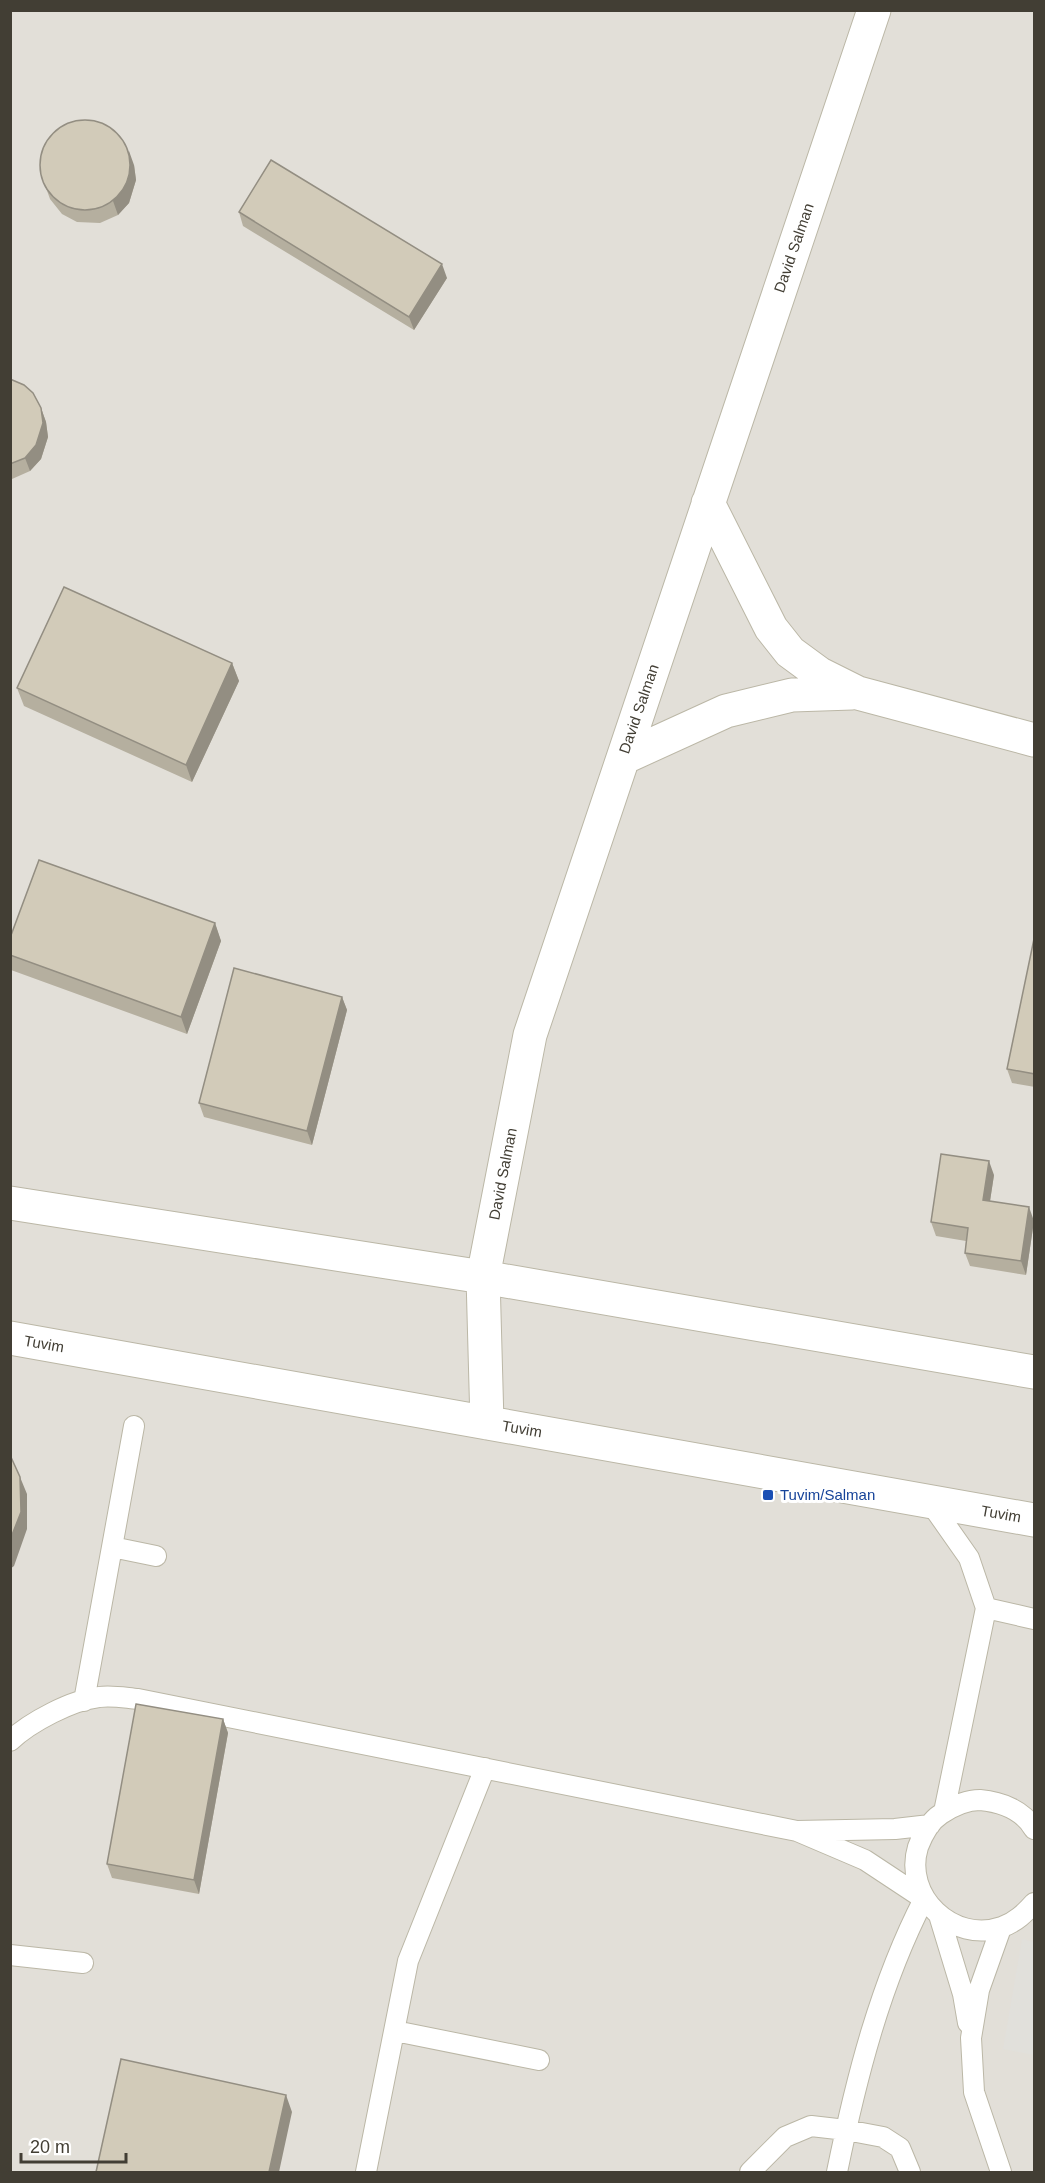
<svg xmlns="http://www.w3.org/2000/svg" width="1045" height="2183" viewBox="0 0 1045 2183" font-family="Helvetica,sans-serif">
<rect width="100%" height="100%" fill="#f1eee3"/>
<path fill="#e2dfd8" d="M11 11H1034V2172H11Z"/>
<path fill="#e1e0db" d="M1022 1939 1034 1942V2055L1003 2049Z"/>
<g fill="none" stroke-linecap="round" stroke-linejoin="round">
<g stroke="#bbb7a6" stroke-width="22">
<path id="lane" d="M929 1501 969 1558 986 1608 944 1812
M112 1547 156 1556
M986 1608 1034 1619
M84 1701 134 1426
M10 1741C30 1722 72 1700 99 1697 112 1695 126 1698 138 1699L797 1831
M1034 1829C1023 1810 1001 1802 980 1800 966 1800 953 1806 941 1814 930 1821 923 1834 918 1847 903 1896 953 1944 1002 1927 1016 1922 1025 1913 1034 1903
M939 1915 963 1994 968 2023
M10 1955 83 1963
M395 2031 539 2060
M366 2172 408 1961 485 1768
M750 2172 785 2137 811 2126 846 2130 883 2137 900 2148 910 2172
M837 2172C856 2079 880 1984 924 1899L865 1860 797 1831 895 1829 930 1825
M1001 2172 974 2092 971 2038 979 1990 1001 1928"/>
</g>
<g stroke="#bbb7a6" stroke-width="35">
<path id="street" d="M708 503 771 628 790 652 820 674 858 693 1034 740
M623 758 726 711 792 695 852 693
M10 1203 483 1277 1034 1372
M10 1338 1034 1520
M487 1423 483 1277 530 1035 874 10"/>
</g>
<use href="#lane" stroke="#fff" stroke-width="20"/>
<use href="#street" stroke="#fff" stroke-width="33"/>
</g>
<path fill="#b5af9f" d="M134 165 136 180 129 203 118 215 100 223 77 222 62 214 50 199 45 185Z
M239 212 447 278 414 330 243 226Z
M10 379 41 408 46 422 48 437 41 459 30 471 12 479H10Z
M232 663 239 681 192 782 24 706 17 688Z
M215 923 221 941 187 1034 11 970 10 968V938Z
M1035 934V1087L1012 1083 1007 1069Z
M342 997 347 1010 312 1145 204 1117 199 1103Z
M994 1175 990 1201 1034 1221 1026 1275 970 1266 965 1253 966 1241 936 1236 931 1222Z
M223 1719 228 1733 199 1894 112 1878 107 1864Z"/>
<path fill="#938e82" d="M129 151 134 165 136 180 129 203 118 215 113 201Z
M442 264 447 278 414 330 409 317Z
M41 408 46 422 48 437 41 459 30 471 25 458Z
M232 663 239 681 192 782 186 765Z
M215 923 221 941 187 1034 181 1017Z
M342 997 347 1010 312 1145 307 1131Z
M989 1161 994 1175 988 1214 983 1200Z
M1029 1207 1034 1221 1026 1275 1021 1261Z
M20 1477 27 1494V1529L14 1566 10 1569V1540Z
M223 1719 228 1733 199 1894 194 1880Z
M286 2095 292 2112 279 2172H269Z"/>
<path fill="#d2cbb9" stroke="#938e82" stroke-width="1.5" d="M40 165a45 45 0 1 1 90 0a45 45 0 1 1-90 0Z
M271 160 442 264 409 317 239 212Z
M10 379 24 385 33 393 41 408 43 423 36 445 25 458 10 464Z
M64 587 232 663 186 765 17 688Z
M39 860 215 923 181 1017 10 955V938Z
M1035 934V1074L1007 1069Z
M234 968 342 997 307 1131 199 1103Z
M941 1154 989 1161 983 1200 1029 1207 1021 1261 965 1253 968 1228 931 1222Z
M10 1455 20 1477 21 1512 10 1540Z
M136 1704 223 1719 194 1880 107 1864Z
M121 2059 286 2095 269 2172H96Z"/>
<rect fill="#1a4fb4" stroke="#fff" stroke-width="2" x="762" y="1489" width="12" height="12" rx="3"/>
<g text-anchor="middle" stroke-width="6" stroke-linejoin="round" paint-order="stroke">
<g font-size="15" fill="#423e34" stroke="#fff">
<text transform="translate(794 248) rotate(-71)" y="5">David Salman</text>
<text transform="translate(639 709) rotate(-71)" y="5">David Salman</text>
<text transform="translate(503 1174) rotate(-79)" y="5">David Salman</text>
<text transform="translate(44 1344) rotate(10)" y="5">Tuvim</text>
<text transform="translate(522 1429) rotate(10)" y="5">Tuvim</text>
<text transform="translate(1001 1514) rotate(10)" y="5">Tuvim</text>
</g>
<g font-size="15" fill="#164399" stroke="#fff" text-anchor="start">
<text x="780" y="1500">Tuvim/Salman</text>
</g>
</g>
<rect width="1045" height="2183" fill="none" stroke="#423e34" stroke-width="24"/>
<path d="M21 2153v9h105v-9" fill="none" stroke="#423e34" stroke-width="3"/>
<text x="30" y="2153" font-size="18" fill="#423e34" stroke="#ffffff" stroke-width="4.5" paint-order="stroke">20 m</text>
</svg>
